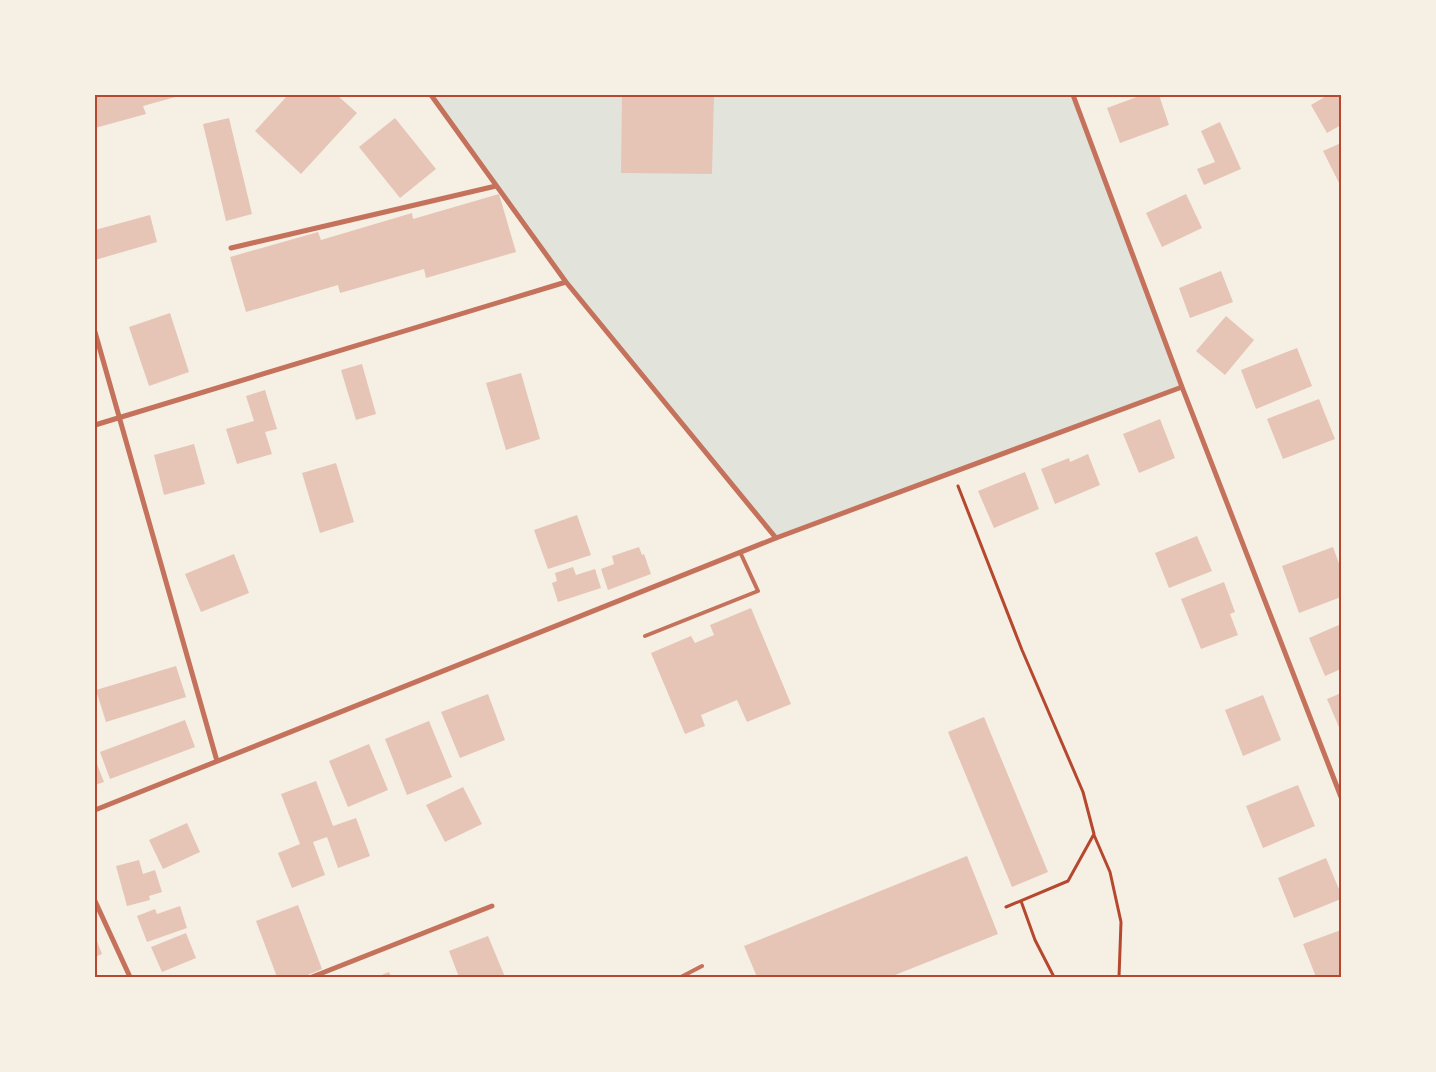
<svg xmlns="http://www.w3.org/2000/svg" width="1436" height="1072" viewBox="0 0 1436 1072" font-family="'Alegreya Sans',sans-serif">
<rect width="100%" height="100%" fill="#f6efe4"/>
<path fill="#e2e4dc" d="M431 95H1073L1182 387 776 538 566 282Z"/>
<path fill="#e6c5b7" d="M95 95H179V96L143 106 146 114 95 128Z
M288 95H337L357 113 301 174 255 131Z
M622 95H714L712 174 621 173Z
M1142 95H1159L1169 125 1120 143 1107 108Z
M1328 95H1341V125L1327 133 1311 105Z
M229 118 252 214 226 221 203 124Z
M395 118 436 169 400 198 359 147Z
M1220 122 1241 169 1204 185 1197 169 1215 162 1201 131Z
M1341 143V187L1323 151Z
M499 194 516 252 426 278 424 269 340 293 338 285 246 312 230 257 318 232 321 240 412 213 413 219Z
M1186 194 1202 228 1162 247 1146 213Z
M150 215 157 242 95 260V230Z
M1221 271 1233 302 1190 318 1179 288Z
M170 313 189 372 149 386 129 327Z
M1226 316 1254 340 1225 375 1196 351Z
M1297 348 1312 386 1256 409 1241 370Z
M362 364 376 414 356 420 341 370Z
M521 373 540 439 506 450 486 383Z
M265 390 277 429 265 432 272 454 237 464 226 429 254 421 246 396Z
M1319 399 1335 439 1283 459 1267 419Z
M1160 419 1175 458 1139 473 1123 434Z
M194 444 205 484 164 495 154 455Z
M1088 454 1100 485 1055 504 1041 469 1069 458 1070 462Z
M336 463 354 522 320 533 302 473Z
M1025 472 1039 509 994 528 978 491Z
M577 515 591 555 548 569 534 530Z
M1197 536 1212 571 1169 588 1155 553Z
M639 547 642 555 644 554 651 574 608 590 601 569 614 564 612 556Z
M1333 547 1341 569V597L1299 613 1282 566Z
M234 554 249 593 201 612 185 574Z
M573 567 576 575 595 569 601 588 558 602 552 583 557 581 555 573Z
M1224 582 1235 612 1230 614 1238 635 1201 649 1181 599Z
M751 608 791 704 747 722 737 700 701 715 705 726 685 734 651 653 691 636 695 643 714 635 710 625Z
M1341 624V669L1325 676 1309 638Z
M176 666 186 697 106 722 96 690Z
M1341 693V732L1327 699Z
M488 694 505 740 460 758 441 712Z
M1263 695 1281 740 1243 756 1225 710Z
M984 717 1048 872 1012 887 948 732Z
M185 720 195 747 110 779 100 752Z
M429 721 452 777 407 795 385 739Z
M369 744 388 790 348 807 329 761Z
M95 759 104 782 95 785Z
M316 781 333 826 356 818 370 856 338 868 327 837 313 842 325 875 292 888 278 853 300 844 281 794Z
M1298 785 1315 826 1263 848 1246 806Z
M463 787 482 824 445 842 426 805Z
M187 823 200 852 163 869 149 840Z
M967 856 998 934 890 977H757L744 946Z
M1326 858 1341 894V899L1294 918 1278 878Z
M139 860 143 874 155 870 162 892 149 896 150 900 127 906 116 866Z
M298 905 322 969 303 977H277L256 921Z
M180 906 187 928 147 942 137 916 155 909 157 914Z
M1341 930V977H1316L1303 944Z
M186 933 196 958 162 972 151 947Z
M95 936 102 954 95 957Z
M488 936 505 977H459L449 951Z
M389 972 391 977H377Z"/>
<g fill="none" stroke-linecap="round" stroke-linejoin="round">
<path stroke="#b5482f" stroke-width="3" d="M958 486 1022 650 1083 792 1094 834 1068 881 1006 907
M1094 835 1110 872 1121 922 1119 977
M1021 901 1035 940 1054 977"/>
<path stroke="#c5725c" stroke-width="4" d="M645 636 758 591 740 552
M681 977 702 966"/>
<path stroke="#c5725c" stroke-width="5" d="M431 95 566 282 776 538
M1073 95 1182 387 1341 797
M231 248 496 186
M95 332 217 761
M95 425 566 282
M95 810 776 538 1182 387
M95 901 130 977
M312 977 492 906"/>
</g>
<rect width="1436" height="1072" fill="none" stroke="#f6efe4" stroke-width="192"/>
<rect x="96" y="96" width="1244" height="880" fill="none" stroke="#b5482f" stroke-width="2"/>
</svg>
